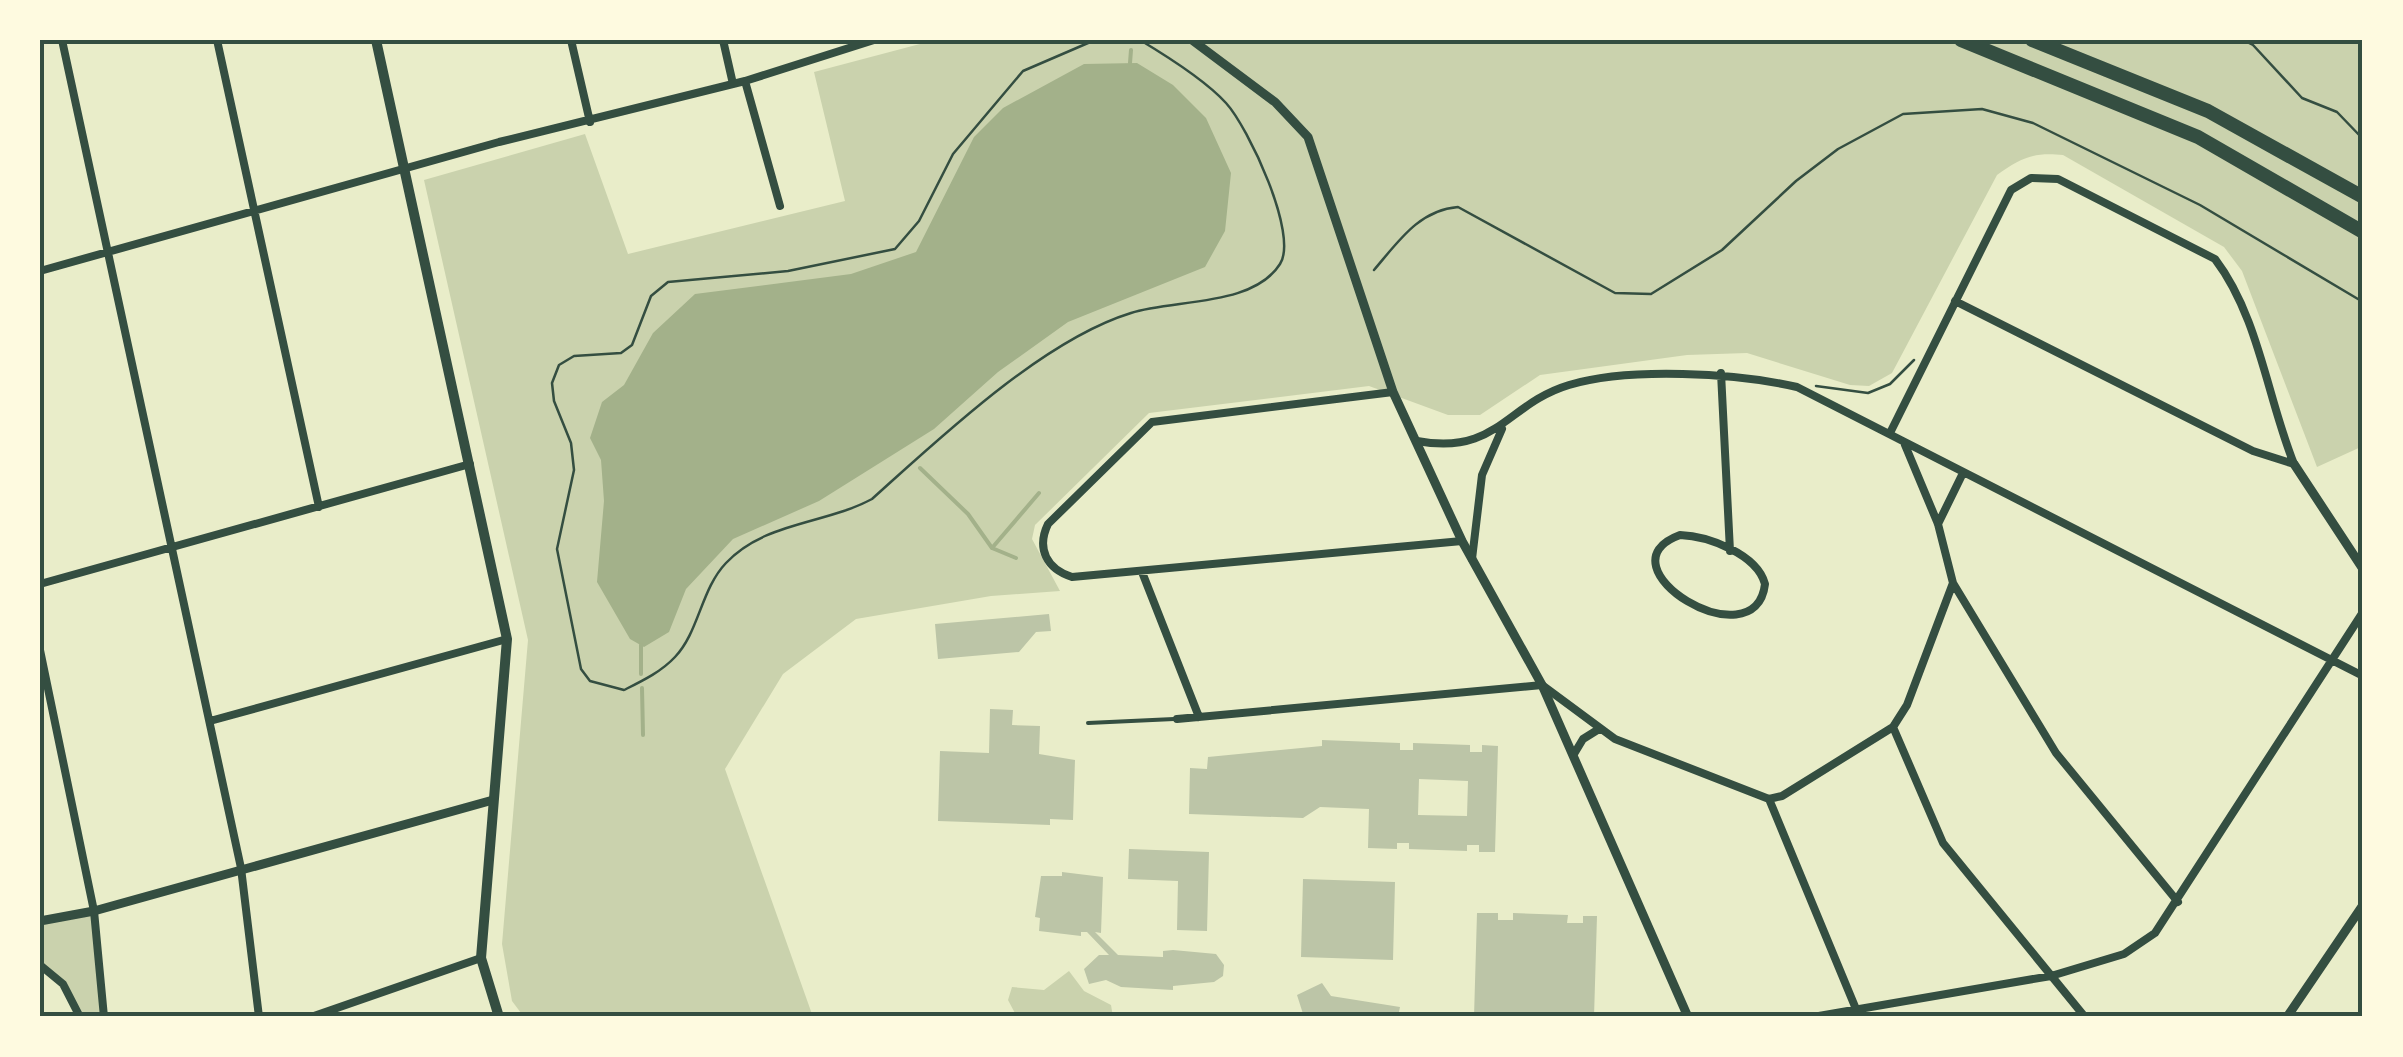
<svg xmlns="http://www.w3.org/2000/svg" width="2403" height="1057" viewBox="0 0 2403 1057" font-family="Manrope,sans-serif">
<rect width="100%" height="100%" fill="#e9edc9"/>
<path fill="#cad2ad" d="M935 40H2363V446L2317 467 2242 271 2224 247 2063 155C2033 152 2021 158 1997 175L1892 373 1869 386 1850 385 1747 353 1687 355 1540 375 1480 415H1448L1369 386 1149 413 1035 525 1032 539 1060 591 991 596 856 619 783 674 725 769 813 1017H524L512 1001 502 944 528 640 424 180 585 134 628 254 845 201 814 72Z
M94 911 104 1017H80L63 984 40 965V921Z
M1069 971 1084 991 1111 1005 1113 1017H1017L1008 1000 1012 987 1044 990Z"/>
<path fill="#a3b18a" d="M1137 63 1173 85 1206 118 1231 173 1225 231 1205 267 1068 322 998 372 934 429 819 501 733 539 686 589 669 632 644 647 630 639 597 582 604 501 601 460 590 438 602 402 624 385 653 333 695 294 851 274 916 252 974 137 1003 108 1084 64Z"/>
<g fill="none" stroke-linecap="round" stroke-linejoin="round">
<path stroke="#a3b18a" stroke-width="4" d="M1130 63 1131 50
M920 468 968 514 992 548 1039 493
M992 548 1016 558
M641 645V674
M642 688 643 735"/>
</g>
<path fill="#bcc5a7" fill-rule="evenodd" d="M1049 614 1051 631 1036 632 1019 652 938 659 935 624Z
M990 709 1013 710 1012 725 1040 726 1039 754 1075 760 1073 820 1050 819V825L938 821 940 751 989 753Z
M1322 740 1400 743V750H1413V743L1470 745V752H1482V745L1498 746 1495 852H1479V845H1467V851L1409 849V843H1397V849L1368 848 1369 809 1320 807 1303 818 1189 814 1190 768 1207 769 1208 757 1322 746ZM1419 779 1468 781 1467 816 1418 815Z
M1129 849 1209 852 1207 931 1177 930 1178 881 1128 879Z
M1062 872 1103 877 1101 933 1095 932 1118 955 1163 957V951L1173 950 1216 954 1224 965 1223 976 1214 982 1173 986V990L1121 987 1106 980 1089 984 1084 969 1099 955H1109L1087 932H1081V936L1039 931 1040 918 1035 917 1041 876H1062Z
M1303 879 1395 882 1393 960 1301 957Z
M1477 913H1498V920H1513V913L1568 915 1567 923H1583V916H1597L1594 1017H1509V1013L1474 1017Z
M1322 983 1331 996 1400 1007 1398 1017H1304L1297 995Z"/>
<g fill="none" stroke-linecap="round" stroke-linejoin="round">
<path stroke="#344e41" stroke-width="2.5" d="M1095 40 1023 71 953 154 919 221 895 249 788 271 668 282 651 296 632 345 621 353 574 356 559 365 552 383 554 401 571 443 574 470 557 549 581 669 590 681 624 690C642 681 661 672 675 657 699 632 701 589 726 563 764 522 826 524 872 499 941 437 1043 340 1131 313 1174 299 1253 307 1280 264 1299 235 1248 127 1226 103 1207 82 1165 55 1140 40
M2243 40 2253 45 2302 98 2337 112 2363 139
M1374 270C1398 242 1419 210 1458 207L1615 293 1651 294 1722 250 1796 181 1838 149 1903 114 1982 109 2033 123 2200 205 2363 302
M1816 386 1868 393 1890 384 1914 360"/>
<path stroke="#344e41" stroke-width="4" d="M1088 723 1174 719"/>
<path stroke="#344e41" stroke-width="8" d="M62 40 241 868 259 1017
M217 40 319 507
M571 40 590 122
M723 40 733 84
M745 81 780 206
M40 271 499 142 745 81 874 40
M1955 301 2253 451 2294 464
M1721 373 1730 551
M1393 392 1152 422 1048 524C1036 549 1047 569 1072 577L1462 541
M1890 433 2011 190 2031 178 2058 179 2215 259C2259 317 2267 397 2294 464
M1417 441C1497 456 1506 404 1569 385 1629 367 1736 373 1797 387L2363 676
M1905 445 1938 524 1953 583 2056 753 2178 902
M1938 524 1962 475
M1680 535C1708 536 1757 554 1765 584 1756 664 1595 566 1680 535Z
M1472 559 1482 475 1502 429
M1142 572 1199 717
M40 584 470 464
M40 650 94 911 104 1017
M1177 719 1542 685 1615 739 1769 799 1782 796 1893 727 1907 705 1953 583
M210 721 507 639
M1893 727 1943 843 2085 1017
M1574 754 1583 739 1599 729
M1769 799 1856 1009
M40 965 63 984 80 1017
M311 1017 481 958
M1813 1017 2051 976 2124 954 2155 933 2363 612"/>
<path stroke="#344e41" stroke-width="9" d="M1192 40 1275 102 1308 137 1393 392 1462 541 1542 685 1688 1017
M2294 464 2363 569
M40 921 94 911 493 800
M2287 1017 2363 905"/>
<path stroke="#344e41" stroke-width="10" d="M376 40 507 639 481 958 499 1017"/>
<path stroke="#344e41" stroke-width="14" d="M1961 40 2198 137 2363 232
M2032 40 2208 111 2363 197"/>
</g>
<rect width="2403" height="1057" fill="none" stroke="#fefae0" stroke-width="85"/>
<rect x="42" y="42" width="2318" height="972" fill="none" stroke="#344e41" stroke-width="4"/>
</svg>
